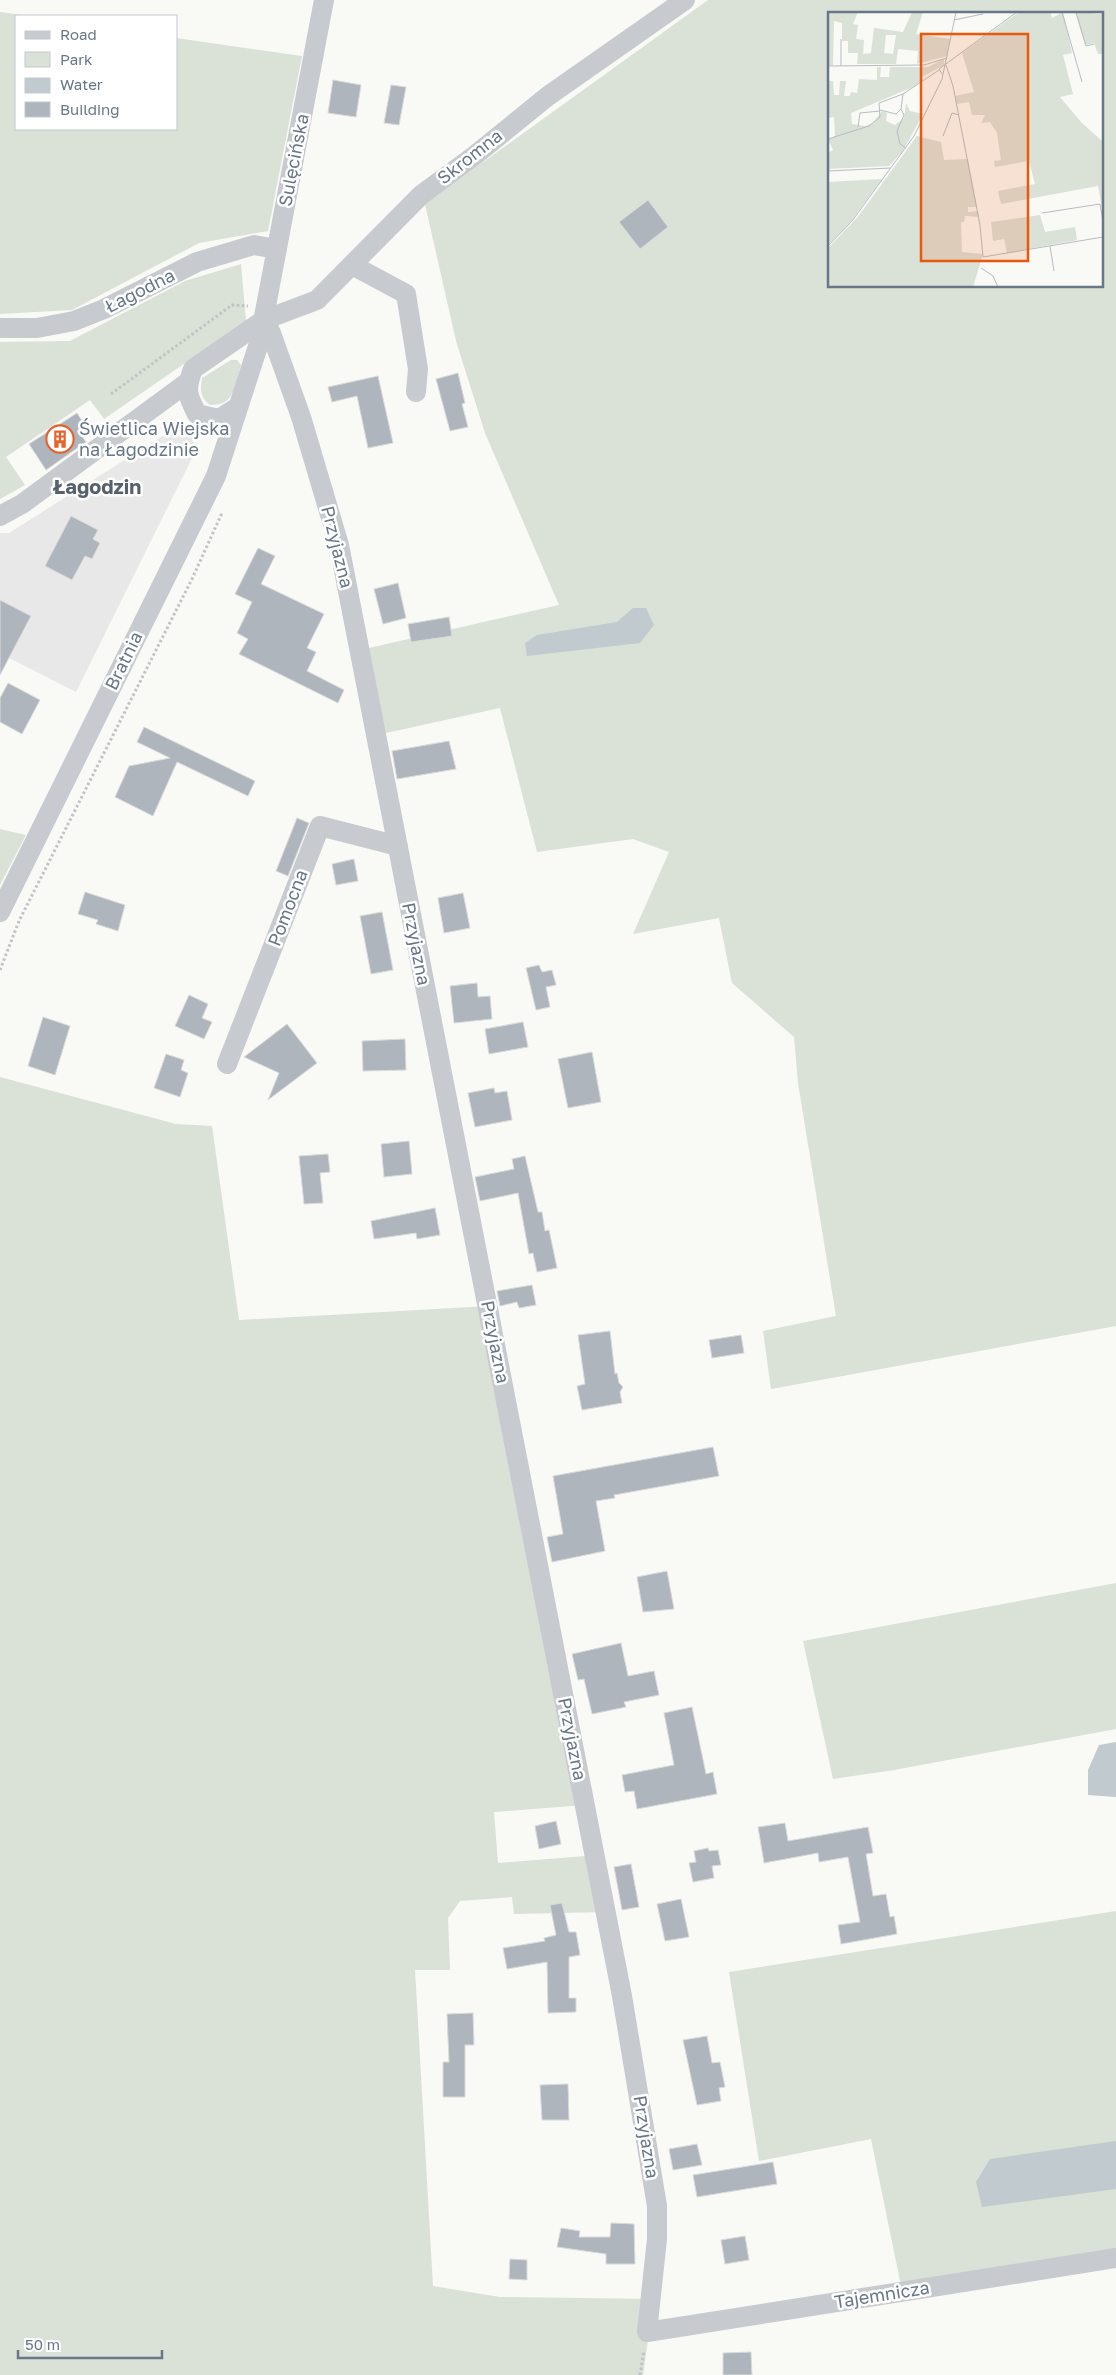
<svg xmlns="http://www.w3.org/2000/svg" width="1116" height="2375" viewBox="0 0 1116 2375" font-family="'Golos Text',sans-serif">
<rect width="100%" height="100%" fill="#f9f9f6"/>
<path fill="#e7e8e7" d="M177 427 194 438V454L76 692 9 658 0 657V533H9Z"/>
<path fill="#dae1d7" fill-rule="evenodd" d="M708 0H1116V1326L771 1389 763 1331 836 1316 798 1083 794 1037 732 983 719 918 633 934 669 852 633 839 537 852 500 708 377 735 360 650 559 605 485 433 456 341 425 204ZM830 14H1102V286H830Z
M0 12 29 16H16V129H176V38L302 56 268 231 199 243 72 310 0 314Z
M241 264 246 321 104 419 90 400 6 457 25 485 0 499V342L70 341 185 281Z
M231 360H237L241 365C235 385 235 406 210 405 200 397 200 391 202 378Z
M0 829 26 835 0 885Z
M0 1077 176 1124 212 1126 239 1320 489 1306 585 1805 494 1812 498 1863 598 1855 606 1912 514 1914 512 1897 460 1901 448 1918 450 1970H415L433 2286 500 2297 654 2299 643 2375H0Z
M1116 1583V1729L894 1770 833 1779 803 1641Z
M1116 1911V2252L901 2286 871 2139 759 2161 729 1972Z"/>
<path fill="#c1cacf" d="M633 608H646L654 625 640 643 527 656 525 643 537 635 617 622Z
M1116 1742V1797L1088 1795V1770L1099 1745Z
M1116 2141V2189L982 2207 976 2182 990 2159Z"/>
<path fill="#aeb5bc" stroke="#dadbd9" d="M333 80 361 85 356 117 328 113Z
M391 85 406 87 399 125 384 123Z
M648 200 668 227 640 249 619 222Z
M458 373 465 403 462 404 468 427 450 431 436 379Z
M378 376 393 443 368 448 357 396 332 402 328 387Z
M77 413 88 430 81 435 86 442 46 470 29 444Z
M71 516 98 530 93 539 100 543 92 559 85 556 72 580 45 566Z
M258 548 275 556 261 584 324 614 307 648 316 652 307 671 344 690 338 703 239 654 248 639 237 633 252 602 235 594Z
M398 583 406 618 383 624 374 589Z
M0 600 31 616 0 675Z
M449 617 452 636 411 642 408 624Z
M8 683 40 700 22 734 0 722V698Z
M144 727 255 781 248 796 177 762 153 816 115 797 129 766 170 758 137 742Z
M449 741 456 769 397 779 392 751Z
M297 818 309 823 288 876 276 871Z
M354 859 358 881 336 885 332 864Z
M85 892 125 905 118 931 96 924 98 920 78 914Z
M463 893 470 928 444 933 438 898Z
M382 912 393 970 371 974 360 916Z
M539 965 542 972 552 970 556 985 546 987 550 1007 536 1010 526 968Z
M477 983 478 997 490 996 492 1019 454 1023 450 986Z
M189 995 208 1004 202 1018 212 1022 204 1039 175 1026Z
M43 1017 70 1026 55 1075 28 1066Z
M523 1022 528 1047 489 1054 485 1029Z
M287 1024 317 1063 268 1100 279 1073 244 1057Z
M405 1039 406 1070 363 1071 362 1041Z
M592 1052 601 1102 568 1108 558 1059Z
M166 1054 184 1060 181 1070 188 1073 180 1097 154 1088Z
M494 1088 495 1093 507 1091 512 1120 475 1127 468 1093Z
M409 1141 412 1174 384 1177 381 1144Z
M328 1154 330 1172 320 1173 323 1203 304 1204 299 1156Z
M525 1156 538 1212H542L545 1231 549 1230 557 1268 537 1272 533 1253 529 1254 518 1193 480 1201 475 1177 514 1169 512 1159Z
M435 1208 440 1235 417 1239 416 1233 374 1239 371 1221Z
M532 1285 536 1305 519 1308 517 1302 500 1306 497 1291Z
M610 1331 615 1374 617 1373 619 1383 623 1387 620 1392 622 1403 582 1410 577 1386 585 1384 578 1335Z
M741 1335 744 1353 712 1358 709 1340Z
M713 1447 719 1476 614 1495 615 1498 596 1501 605 1551 552 1562 547 1537 563 1534 553 1476Z
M667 1571 674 1609 643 1612 637 1577Z
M621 1643 628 1676 654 1671 659 1695 624 1702 626 1707 592 1714 584 1679 578 1680 572 1654Z
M692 1707 706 1774 713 1772 717 1794 637 1809 634 1791 625 1792 622 1775 674 1765 664 1713Z
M556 1821 561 1844 539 1849 535 1826Z
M785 1823 788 1841 868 1827 873 1853 866 1854 873 1896 886 1894 890 1917 894 1916 897 1934 841 1944 838 1925 860 1922 848 1857 819 1862 818 1853 764 1863 758 1827Z
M708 1848 709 1851 718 1850 721 1865 712 1866 714 1878 693 1882 689 1863 696 1862 694 1851Z
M631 1864 639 1907 622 1910 614 1867Z
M681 1899 689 1937 665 1941 657 1904Z
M562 1903 569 1932H576L580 1955 569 1957V1998H576V2012L548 2013 547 1962 507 1969 503 1948 545 1941 544 1938 556 1935 550 1905Z
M473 2013 474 2045H465V2097H443V2062H449L447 2014Z
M707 2036 712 2063 720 2062 725 2087 719 2088 721 2101 697 2105 683 2040Z
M568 2084 569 2120H542L540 2085Z
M697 2144 702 2165 673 2170 669 2149Z
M773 2162 777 2184 697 2197 693 2175Z
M611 2223 634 2224 635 2264H606V2254L557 2247 561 2228 580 2231 579 2237H610Z
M745 2236 749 2260 725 2264 721 2240Z
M510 2259 527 2260V2280L509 2279Z
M751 2352 752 2375H723V2353Z"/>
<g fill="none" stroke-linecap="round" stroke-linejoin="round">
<path stroke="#c1c3c5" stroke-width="3" stroke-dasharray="2.5 2.5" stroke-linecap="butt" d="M111 394 232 305 248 306
M0 970 19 921 192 579 222 513
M640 2375 644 2350"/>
<path stroke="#c7cace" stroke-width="20" d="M352 265 406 294 418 369 416 392
M264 320 271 333 301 417 339 545 622 1996 657 2206V2239L647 2332 1116 2258
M0 328H37L74 321 104 309 197 262 254 245 277 249
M238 407 219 419 197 414C187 395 185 390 193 369L264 320 317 300 421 195 474 156 548 96 685 0
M0 516 22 504 188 382
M0 912 216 476 259 343 324 0
M227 1064 320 826 398 846"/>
</g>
<defs>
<g id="building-ring" transform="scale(1.4375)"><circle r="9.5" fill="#fff" stroke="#e5632b" stroke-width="1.5"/><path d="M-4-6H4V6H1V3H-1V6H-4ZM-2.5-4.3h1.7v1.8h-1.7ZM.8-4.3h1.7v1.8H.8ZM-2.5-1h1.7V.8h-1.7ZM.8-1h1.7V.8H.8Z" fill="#e5632b"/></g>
</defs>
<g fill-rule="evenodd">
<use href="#building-ring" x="60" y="439"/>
</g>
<g text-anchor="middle" stroke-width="5" stroke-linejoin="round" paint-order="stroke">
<g font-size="18" fill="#687788" stroke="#fff">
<text transform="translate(470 157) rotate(-38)" y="6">Skromna</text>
<text transform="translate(294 160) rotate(-79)" y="6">Sulęcińska</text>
<text transform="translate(140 291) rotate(-27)" y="6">Łagodna</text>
<text transform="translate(337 547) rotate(76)" y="6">Przyjazna</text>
<text transform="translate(124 661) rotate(-64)" y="6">Bratnia</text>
<text transform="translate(288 908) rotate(-69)" y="6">Pomocna</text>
<text transform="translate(416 944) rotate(79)" y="6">Przyjazna</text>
<text transform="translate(495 1342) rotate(79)" y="6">Przyjazna</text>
<text transform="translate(572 1739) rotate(79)" y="6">Przyjazna</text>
<text transform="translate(646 2137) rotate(81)" y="6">Przyjazna</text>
<text transform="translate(882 2295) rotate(-9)" y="6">Tajemnicza</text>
</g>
<g font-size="18" fill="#687788" stroke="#fff" text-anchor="start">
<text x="79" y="435">Świetlica Wiejska<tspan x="79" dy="21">na Łagodzinie</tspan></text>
</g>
<g font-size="20" font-weight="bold" fill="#56616d" stroke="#fff">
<text x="97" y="494">Łagodzin</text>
</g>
</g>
<g transform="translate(828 12)">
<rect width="275" height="275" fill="#f9f9f6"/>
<path d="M0 0H30L25 12 30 13 28 27 36 28 35 42 43 41 46 16 75 20 84 0H95L88 22 122 27 119 44 89 52 90 39 70 37 68 52H29L30 41H20V29H14V11L6 9 5 53H1ZM58 23H68L65 42 56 41ZM191 0H222L224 6 235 0 244 41 235 43 245 82 232 85 253 110 275 130V201L270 174 173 192 170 179 207 172 201 149 167 155 166 149 173 148 169 121 162 110 153 111 157 103H144L141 90 129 92 127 84 146 80 134 41ZM247 0 275 2V42H270L266 31 257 33ZM116 47V53L94 65 95 68 85 75 23 101 24 112 37 114 45 111 54 99 59 101 58 109 67 113 76 106 78 91 82 99 95 102 75 139 61 154 0 157V141L5 138 0 127 7 124 6 105 0 106V69H5L6 83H11L12 69H18L16 84H22L23 80 29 81 31 67 49 68V55H53L52 65H61L62 55H100ZM89 124 113 130 116 148 140 147 149 195H140V200L150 199 151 205 137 204 136 210H133L134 240 155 242 145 275H0V236L29 206ZM54 167 21 212 0 233V170ZM212 203 217 220 247 215 249 228 179 241 176 227 165 229 163 210Z" fill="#dae1d7" fill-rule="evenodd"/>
<path fill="none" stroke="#b6bdc3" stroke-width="1" d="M234 0 254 70M248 0 258 34 266 32M126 8 155 2M118 53 125 74 152 213 155 245 275 225M0 54 96 53 119 46M13 54V27M114 62 111 57 189 0M73 97 76 103 69 119 72 132 78 136M52 98 68 102 73 97 75 82M30 115 32 101 52 99M115 124 124 101 131 103M0 127 41 114 52 105 51 91 75 82 111 58M0 159 63 156M214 201 272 192 275 209M0 234 24 209 86 124 114 67 128 0M222 234 226 259M153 256 165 264 170 275"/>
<path fill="#e8590c" fill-opacity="0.15" stroke="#e8590c" stroke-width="2.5" d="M93 22H200V249H93Z"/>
<rect width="275" height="275" fill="none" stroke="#687788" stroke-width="2.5"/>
</g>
<rect x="15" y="15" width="162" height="115" fill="#ffffff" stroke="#c3c9cf"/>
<rect x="25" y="31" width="25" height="8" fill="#c7cace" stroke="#c3c9cf"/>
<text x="60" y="40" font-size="15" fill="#687788">Road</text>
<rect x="25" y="52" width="25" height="15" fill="#dae1d7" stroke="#c3c9cf"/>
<text x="60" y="65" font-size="15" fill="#687788">Park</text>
<rect x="25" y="78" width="25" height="15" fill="#c1cacf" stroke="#c3c9cf"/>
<text x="60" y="90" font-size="15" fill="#687788">Water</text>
<rect x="25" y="102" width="25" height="15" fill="#aeb5bc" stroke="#c3c9cf"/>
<text x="60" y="115" font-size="15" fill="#687788">Building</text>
<path d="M18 2350v8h144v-8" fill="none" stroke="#687788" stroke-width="2.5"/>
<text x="25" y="2350" font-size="15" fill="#687788" stroke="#ffffff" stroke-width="4" paint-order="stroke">50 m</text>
</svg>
